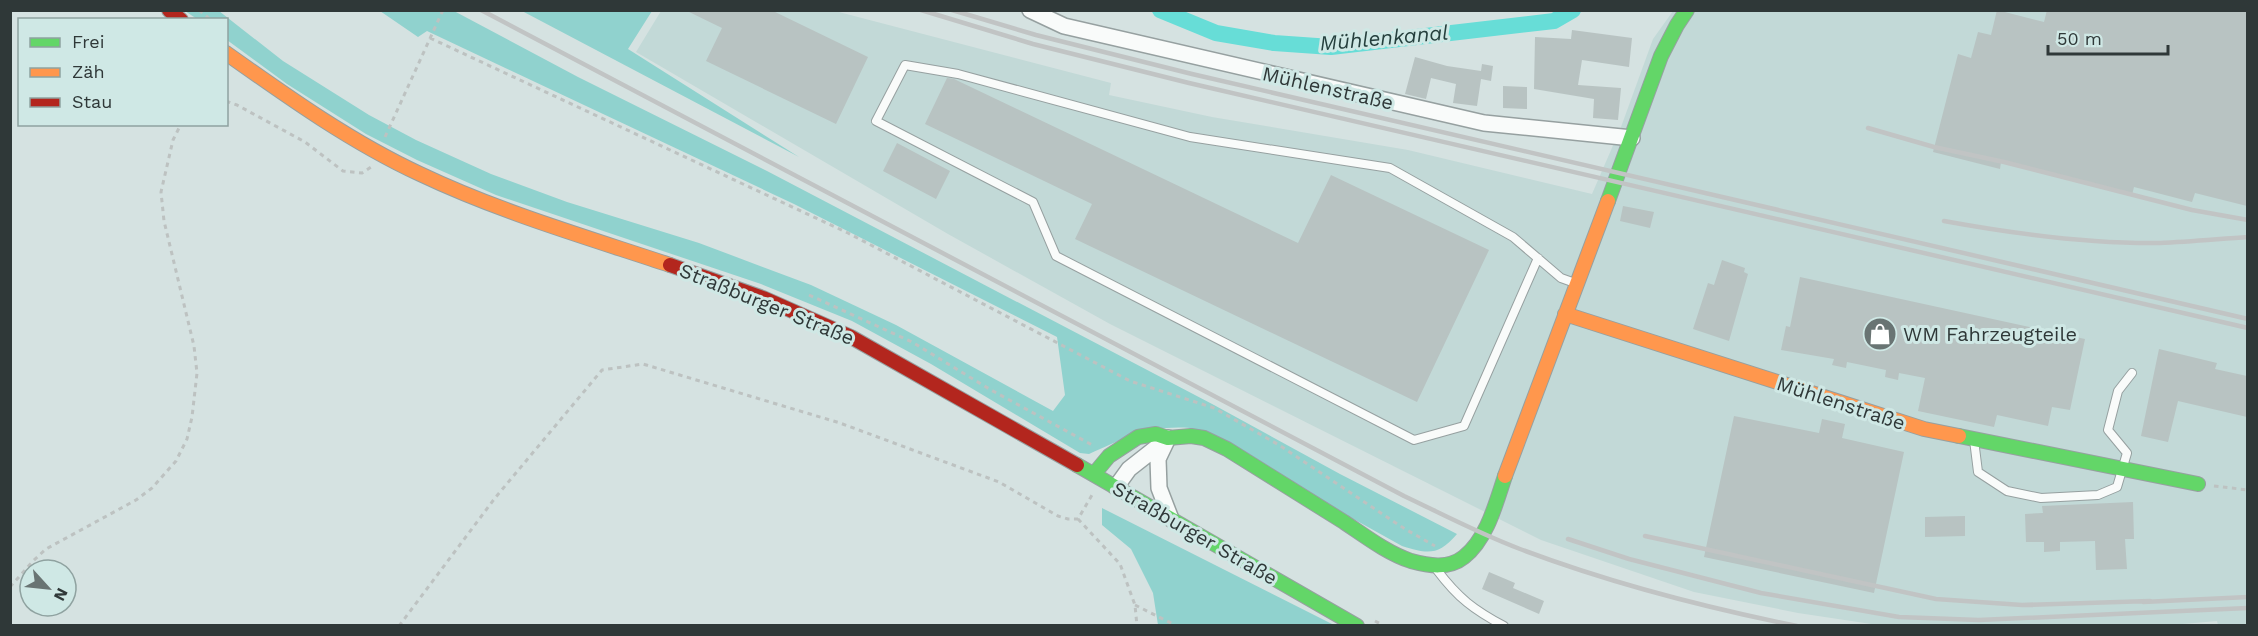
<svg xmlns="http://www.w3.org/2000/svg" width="2258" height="636" viewBox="0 0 2258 636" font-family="'Work Sans',sans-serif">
<rect width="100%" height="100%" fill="#d5e2e1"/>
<path fill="#c2d9d7" d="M661 11H835L1111 83 1109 95 1212 117 1408 150 1592 194 1621 127 1653 39 1673 11H2247V625H2218L2217 621 2160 626 1878 625 1798 613 1694 592 1541 540 1110 324 948 234 636 52Z"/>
<path fill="#90d2ce" d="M185 11H219L283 61 369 115 416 140 491 174 567 202 699 243 811 285 896 325 1053 411 1065 395 1057 337 794 204 427 31 418 37 380 11H454L578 77 767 171 1214 405 1340 474 1457 534C1438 556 1428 554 1402 546L1190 428C1149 425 1125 438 1089 454L1080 453 931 364 852 321 761 284 496 195 417 160 366 134 287 84 227 40 226 20 197 19Z
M522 11H652L628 49 799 157Z
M1102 508 1334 625H1158L1153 593 1131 549 1102 525Z"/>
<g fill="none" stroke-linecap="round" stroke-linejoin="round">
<path stroke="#67ddd7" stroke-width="16" d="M1160 10 1216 33 1274 43 1331 47 1554 21 1573 10"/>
</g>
<path fill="#b8c3c2" d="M685 10H771L868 57 836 124 706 61 722 28Z
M1997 10 2044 22 2047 10H2247V206L2195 193 2192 202 2134 187 2132 195 2001 162 2000 169 1933 152 1958 54 1971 58 1978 32 1991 35Z
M1572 30 1632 38 1629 67 1582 60 1578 85 1621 88 1618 120 1593 118 1594 99 1534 89 1535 37 1571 39Z
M1415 57 1447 66 1481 71 1482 64 1493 66 1491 81 1481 79 1477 106 1453 103 1456 84 1431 78 1426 99 1405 94Z
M947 78 954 79 1298 243 1331 175 1489 250 1417 402 1075 239 1092 204 925 124Z
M1503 86 1527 87V109L1503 108Z
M897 143 950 171 936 199 883 171Z
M1623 206 1654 212 1650 228 1620 221Z
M1722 260 1745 268 1744 272 1748 274 1729 341 1693 329 1708 283 1714 285Z
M1800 277 2085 339 2070 410 2052 407 2048 426 1997 415 1994 427 1918 411 1925 378 1899 373 1898 380 1885 377 1886 370 1847 362 1846 368 1832 365 1834 359 1781 350 1786 326 1790 327Z
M2159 349 2217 363 2215 369 2247 376V417L2178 401 2168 442 2141 436Z
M1734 416 1819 433 1822 419 1845 424 1842 438 1904 452 1874 593 1704 557Z
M2133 502 2134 539H2125L2127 569 2096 570 2095 541 2060 542V551L2044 552V542H2026L2025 514 2043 513 2042 506Z
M1965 516V536L1925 537V517Z
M1489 572 1515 583 1513 588 1544 601 1539 614 1482 589Z"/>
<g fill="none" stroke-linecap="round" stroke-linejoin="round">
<g stroke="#96a0a0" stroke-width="10">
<path id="lane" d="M1538 258 1464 426 1414 440 1056 256 1033 202 876 121 905 65 958 74 1190 137 1390 168 1513 237 1561 278 1575 283
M1974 440 1978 472 2007 491 2041 498 2098 495 2117 487 2127 453 2108 430 2118 391 2132 373
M1437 570C1458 598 1474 610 1504 626"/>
</g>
<g stroke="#96a0a0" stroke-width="18">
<path id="street" d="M1030 10 1064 26 1484 123 1632 138
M1168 438 1158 459 1159 488 1171 519
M1116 487 1129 469 1166 440"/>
</g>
<g stroke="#96a0a0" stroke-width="16">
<path id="fast" d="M1608 201 1661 56 1677 25 1687 10
M1959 436 2198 484
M1077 465 1357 626
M1094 474 1109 456 1138 437 1156 434 1168 438 1191 436 1204 438 1227 449C1266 473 1305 498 1344 522 1365 536 1387 553 1411 561 1429 566 1449 569 1464 557 1487 539 1496 503 1505 476"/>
</g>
<g stroke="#96a0a0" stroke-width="16">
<path id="slow" d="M226 53C288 97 351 142 420 174 500 212 586 237 670 265
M1565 314 1924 429 1959 436
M1505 476 1608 201"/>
</g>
<g stroke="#96a0a0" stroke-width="16">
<path id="jam" d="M169 10 181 20
M670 265 763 298 851 337 1077 465"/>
</g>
<path stroke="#bdc2c1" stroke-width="3" stroke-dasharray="4.5 4.5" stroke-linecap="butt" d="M199 10 211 20
M430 38 848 233 1130 381 1214 408 1279 445 1405 529 1435 546
M226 101 237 105 305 142 343 171 362 173 371 167
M385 137 443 10
M809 295 912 342 991 390 1094 446
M2214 486 2248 490
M1078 519 1120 564 1135 605 1137 626
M10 587 33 561 46 549 136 500 152 488 176 461 187 439 192 417 197 373 194 346 164 221 161 192 173 140 181 124
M1135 605 1177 626
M1375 621 1384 626
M399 626 495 498 602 370 643 364 840 423 999 482 1058 516 1068 519H1078L1092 495"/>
<use href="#lane" stroke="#f9fbfa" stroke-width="8"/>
<use href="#street" stroke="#f9fbfa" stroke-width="15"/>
<use href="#fast" stroke="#63d668" stroke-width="14"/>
<use href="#slow" stroke="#ff974d" stroke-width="14"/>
<use href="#jam" stroke="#b3261e" stroke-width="14"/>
<path stroke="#c1c4c4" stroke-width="4.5" d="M481 10 1404 496C1442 514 1480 534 1520 549 1610 583 1703 607 1797 626
M921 10 1033 44 1189 83 2248 328
M952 10 1036 35 1192 74 2248 319
M1868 128 1934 147 2004 162 2192 210 2248 220
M1944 221C2015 234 2087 244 2160 243 2189 242 2218 239 2248 237
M1645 536 1936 599 2022 605 2150 601
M1568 539 1629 559 1761 593 1899 617 1979 620 2248 608
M2143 602 2248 597"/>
</g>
<defs>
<g id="shop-disc" transform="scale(1.725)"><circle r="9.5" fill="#697473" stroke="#cfe8e5"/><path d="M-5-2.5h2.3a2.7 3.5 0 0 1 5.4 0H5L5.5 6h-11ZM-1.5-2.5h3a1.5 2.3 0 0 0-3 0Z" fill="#fff"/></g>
</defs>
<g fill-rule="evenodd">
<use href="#shop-disc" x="1880" y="334"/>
</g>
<g text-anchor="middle" stroke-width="6" stroke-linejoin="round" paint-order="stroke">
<g font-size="20" fill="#2f3838" stroke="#cfe8e5">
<text transform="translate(1328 88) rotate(13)" y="7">Mühlenstraße</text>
<text transform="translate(767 304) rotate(22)" y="7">Straßburger Straße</text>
<text transform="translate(1841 403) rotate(18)" y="7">Mühlenstraße</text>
<text transform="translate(1195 533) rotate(30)" y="7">Straßburger Straße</text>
</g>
<g font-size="20" fill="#2f3838" stroke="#cfe8e5" text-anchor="start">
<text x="1903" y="341">WM Fahrzeugteile</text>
</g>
<g font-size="21" font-style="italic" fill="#253f3d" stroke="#cfe8e5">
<text transform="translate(1384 38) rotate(-5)" y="7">Mühlenkanal</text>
</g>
</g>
<rect width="2258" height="636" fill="none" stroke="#2f3838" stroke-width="24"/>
<rect x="18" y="18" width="210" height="108" fill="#cfe8e5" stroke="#8fa2a0" stroke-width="1.5"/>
<rect x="30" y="38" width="30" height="9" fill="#63d668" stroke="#8fa2a0" stroke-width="1.5"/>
<text x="72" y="48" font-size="18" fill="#2f3838">Frei</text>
<rect x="30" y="68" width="30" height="9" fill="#ff974d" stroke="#8fa2a0" stroke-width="1.5"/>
<text x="72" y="78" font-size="18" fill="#2f3838">Zäh</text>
<rect x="30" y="98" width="30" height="9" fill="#b3261e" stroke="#8fa2a0" stroke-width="1.5"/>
<text x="72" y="108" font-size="18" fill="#2f3838">Stau</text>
<g transform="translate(48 588) rotate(117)"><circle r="28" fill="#cfe8e5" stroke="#8fa2a0" stroke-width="1.5"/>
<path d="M0-4.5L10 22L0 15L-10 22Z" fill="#697473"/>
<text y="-9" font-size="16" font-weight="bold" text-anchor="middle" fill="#2f3838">N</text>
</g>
<path d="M2048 45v9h120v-9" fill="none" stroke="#2f3838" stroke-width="3"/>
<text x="2057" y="45" font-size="18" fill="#2f3838" stroke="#cfe8e5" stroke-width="4.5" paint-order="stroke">50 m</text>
</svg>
